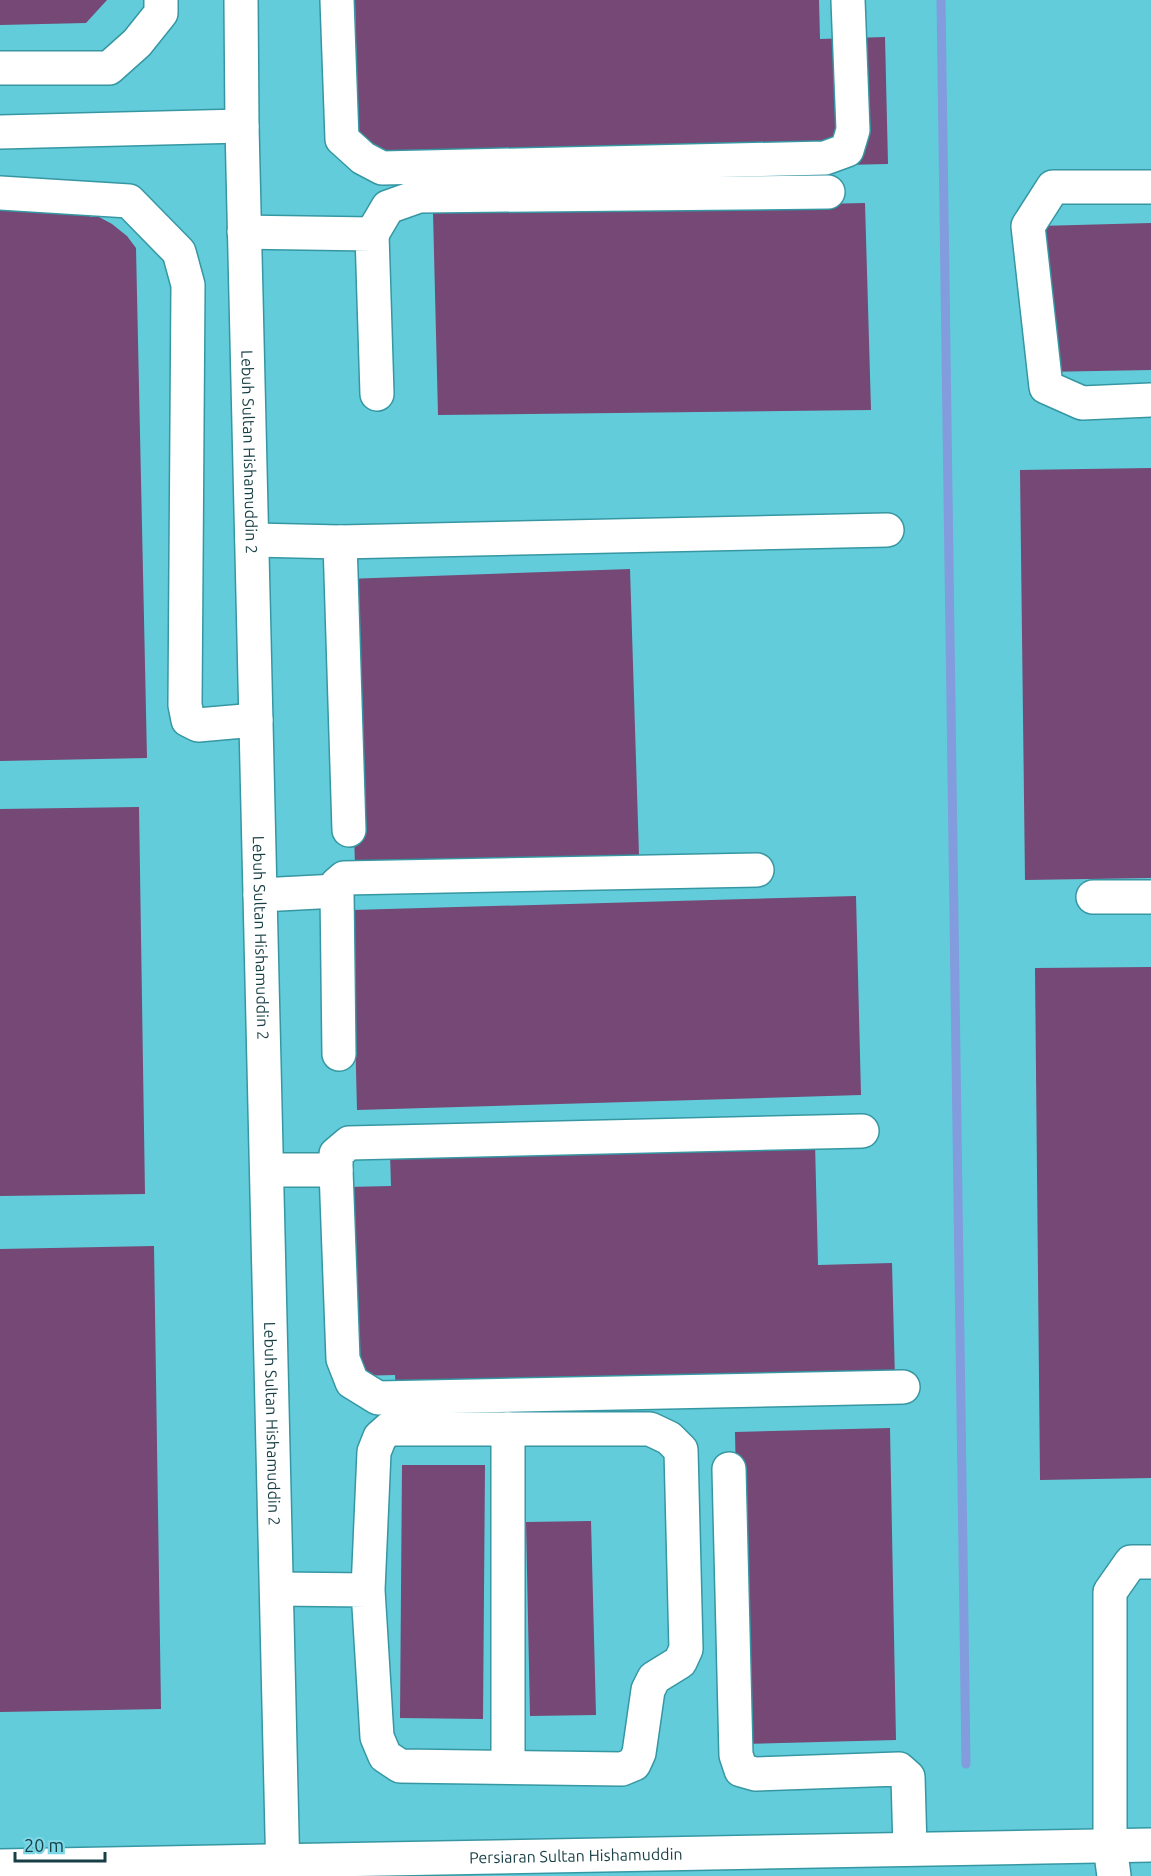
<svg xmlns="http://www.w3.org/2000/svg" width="1151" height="1876" viewBox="0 0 1151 1876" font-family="Ubuntu,sans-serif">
<rect width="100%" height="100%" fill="#7bd7e5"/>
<path fill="#62ccda" d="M0 0H1151V1876H0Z"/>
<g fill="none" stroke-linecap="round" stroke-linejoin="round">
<path stroke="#829cde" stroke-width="9" d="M941 0 966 1764"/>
</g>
<path fill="#754875" d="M0 0H107L86 23 0 25Z
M355 0H819L820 39 885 37 888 164 359 176Z
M90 202V217H99L112 224 127 236 136 248 147 758 0 761V204Z
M865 203 871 410 438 415 433 212Z
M1151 223V370L1042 372 1039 226Z
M1151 468V878L1025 880 1020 470Z
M630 569 639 855 355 865 346 579Z
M139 807 145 1194 0 1196V809Z
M856 896 861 1095 357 1110 352 910Z
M1151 967V1478L1040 1480 1035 968Z
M815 1143 818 1265 892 1263 895 1379 396 1392 395 1375 353 1376 348 1187 391 1186 390 1153Z
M154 1246 161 1709 0 1712V1249Z
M890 1428 896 1740 741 1744 735 1432Z
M402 1465H485L483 1719 400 1718Z
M591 1521 596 1715 530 1716 526 1522Z"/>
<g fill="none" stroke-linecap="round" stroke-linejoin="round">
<g stroke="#3697a3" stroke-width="36">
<g id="minor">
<path id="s1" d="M241 0 242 126 283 1876"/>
<path d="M337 0 342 139 363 158 382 168 825 158 847 150 853 130 848 0"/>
<path d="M0 68H109L137 43 161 13V0"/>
<path d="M0 132 242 126"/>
<path d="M1151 187H1053L1028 226 1046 387 1082 403 1151 400"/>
<path d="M0 193 129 201 179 252 188 285 185 705 188 720 198 725 256 720"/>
<path d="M244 232 372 234 377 394"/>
<path d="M372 234 388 207 419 196 828 192"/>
<path d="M252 540 340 542 349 830"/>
<path d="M340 542 887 530"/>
<path d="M337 891 339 1054"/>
<path d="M260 895 337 891V884L344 878 757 870"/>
<path d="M1093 897H1151"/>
<path d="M267 1170H336L343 1359 352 1382 378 1398 903 1387"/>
<path d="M336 1170V1154L349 1143 862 1131"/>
<path d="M729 1469 736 1755 741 1770 755 1774 899 1769 908 1777 910 1849"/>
<path d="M277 1589 368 1590 377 1737 385 1756 400 1766 622 1769 634 1764 639 1753 648 1690 654 1678 680 1662 686 1649 681 1450 669 1438 650 1429H389L380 1437 374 1452 368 1590"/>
<path d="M508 1767V1429"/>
<path id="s2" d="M0 1866 1151 1845"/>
<path d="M1114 1876 1110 1846V1592L1131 1562H1151"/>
</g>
</g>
<use href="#minor" stroke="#fff" stroke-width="33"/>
</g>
<g text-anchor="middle" stroke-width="6" stroke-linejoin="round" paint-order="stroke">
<g font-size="16" fill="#183f45" stroke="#7bd7e5">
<text dy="6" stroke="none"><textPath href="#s1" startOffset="452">Lebuh Sultan Hishamuddin 2</textPath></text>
<text dy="6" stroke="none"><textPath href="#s1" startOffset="938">Lebuh Sultan Hishamuddin 2</textPath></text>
<text dy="6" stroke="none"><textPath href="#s1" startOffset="1424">Lebuh Sultan Hishamuddin 2</textPath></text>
<text dy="6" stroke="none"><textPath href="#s2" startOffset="576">Persiaran Sultan Hishamuddin</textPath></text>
</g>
</g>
<path d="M15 1852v9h90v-9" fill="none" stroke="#183f45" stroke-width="3"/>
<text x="24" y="1852" font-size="18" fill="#183f45" stroke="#7bd7e5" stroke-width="4.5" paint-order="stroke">20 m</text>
</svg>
